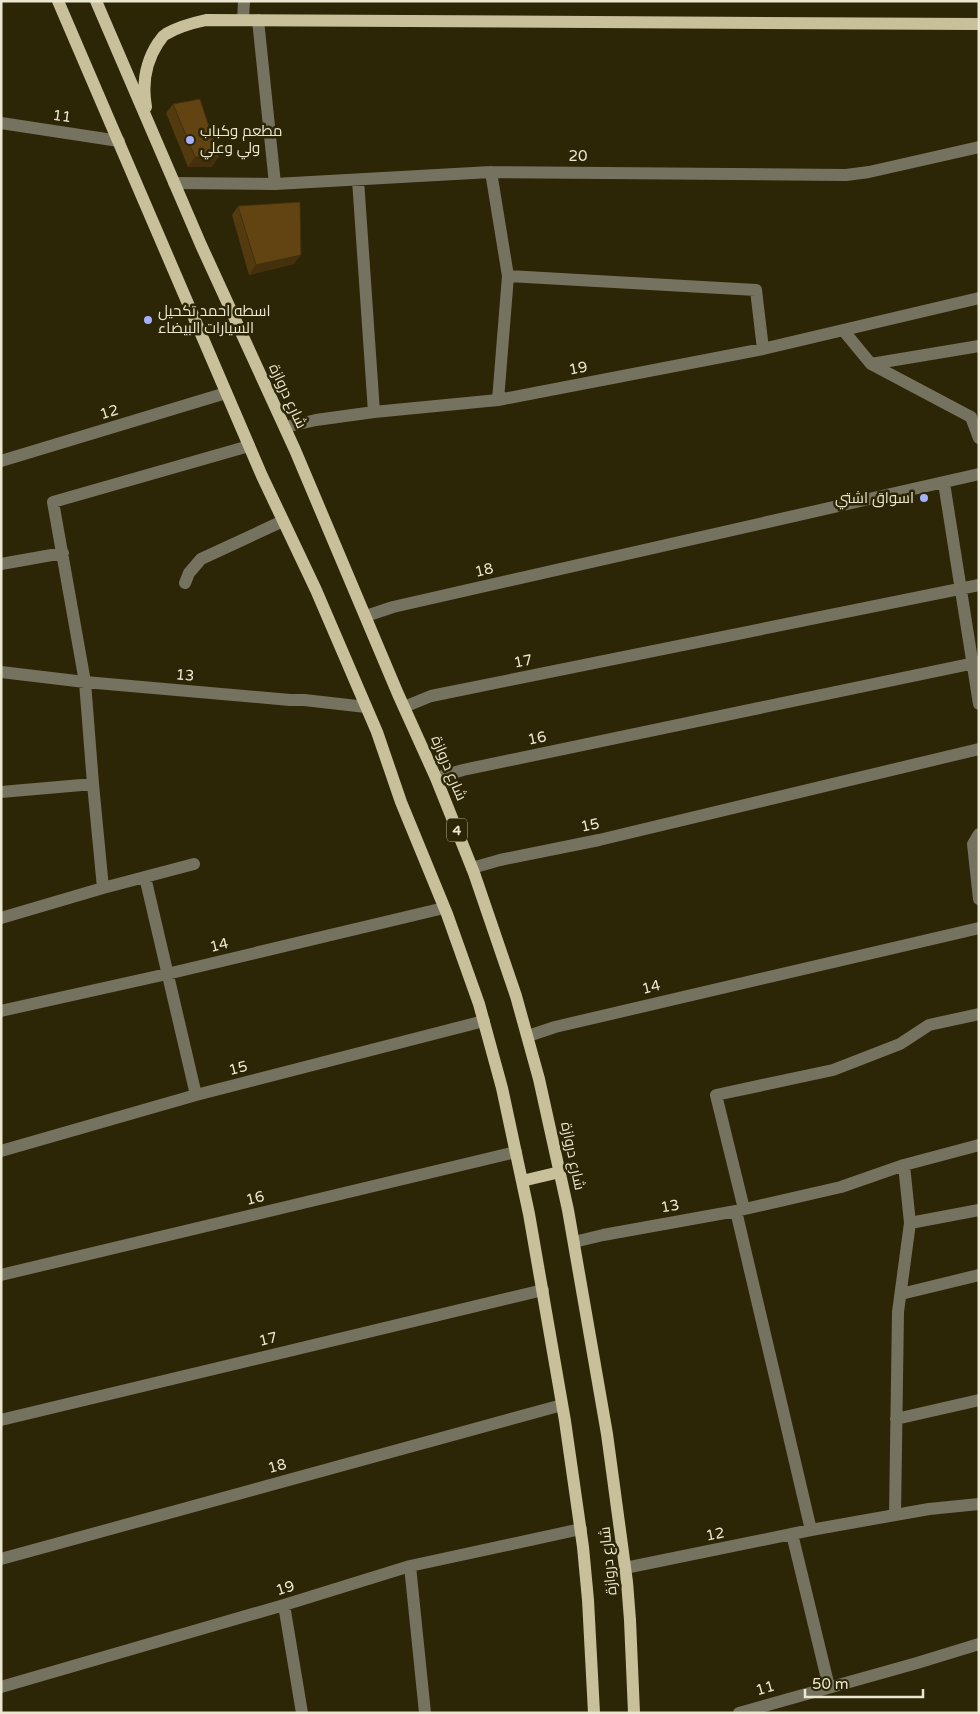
<svg xmlns="http://www.w3.org/2000/svg" width="980" height="1714" viewBox="0 0 980 1714" font-family="'Varela Round',Cairo,sans-serif">
<rect width="100%" height="100%" fill="#2c2606"/>
<g fill="none" stroke-linecap="round" stroke-linejoin="round">
<path stroke="#767260" stroke-width="12" d="M243 20 244 1
M258 20 275 184
M1 123 119 141
M491 172 508 276 498 400
M358 180 374 412
M174 183 275 184 491 172 846 175 869 172 979 147
M508 276 756 290 763 349
M843 330 871 364 971 417 979 438
M871 364 979 346
M285 427 316 420 374 412 498 400 763 349 979 298
M1 461 226 393
M944 483 979 704
M1 564 63 553
M185 583 189 573 201 559 283 521
M366 616 393 607 979 474
M1 672 85 682 290 700H304L366 707
M404 707 431 696 979 585
M436 778 463 770 979 662
M1 792 93 784
M979 834 973 844 979 899
M472 868 500 860 599 840 979 749
M145 877 196 1095
M103 888 93 784 85 682 53 502 249 446
M1 918 103 888 194 864
M1 1011 167 974 444 908
M528 1036 555 1027 979 928
M1 1151 196 1095 484 1021
M744 1209 716 1095 833 1070 900 1044 929 1025 979 1014
M736 1211 811 1530
M910 1223 979 1210
M574 1242 603 1235 736 1211 841 1187 904 1165 979 1145
M1 1275 516 1152
M901 1294 979 1275
M896 1419 979 1400
M1 1420 543 1290
M895 1515 898 1312 910 1223 904 1165
M792 1534 829 1687
M1 1559 562 1405
M410 1566 425 1713
M625 1568 811 1530 929 1509 979 1504
M284 1605 302 1713
M1 1687 284 1605 410 1566 581 1529
M739 1713 917 1663 979 1644"/>
<path stroke="#c8c09a" stroke-width="12" d="M58 1 262 476 316 590 377 732 401 802 447 914 479 1004 502 1088 529 1214 565 1421 583 1547 588 1600 594 1713
M96 1 201 245 295 450 398 694 436 778 474 873 516 996 539 1079 568 1210 607 1434 627 1582 630 1620 634 1713
M146 107C142 84 145 63 158 43 161 40 162 36 166 34 178 27 192 23 206 20L979 24
M522 1181 560 1172"/>
</g>
<path fill="#533a0f" d="M173 104 212 167H188L166 113Z
M238 206 294 264 249 275 232 215Z"/>
<path fill="#44300d" d="M195 157H219L212 167H188Z
M301 255 294 264 249 275 256 265Z"/>
<path fill="#614412" stroke="#44300d" d="M200 99 219 157H195L173 104Z
M300 202 301 255 256 265 238 206Z"/>
<g fill="#a6b1fc" stroke="#2c2606" stroke-width="2">
<circle cx="190" cy="140" r="5"/>
<circle cx="148" cy="320" r="5"/>
<circle cx="924" cy="498" r="5"/>
</g>
<g text-anchor="middle" stroke-width="5" stroke-linejoin="round" paint-order="stroke">
<rect fill="#2c2606" stroke="#b2ad93" stroke-width="1" x="447" y="818.5" width="20" height="23" rx="4"/>
<g font-size="14" font-weight="bold" fill="#ebe7d0">
<text x="457" y="835">4</text>
</g>
<g font-size="15" fill="#ebe7d0" stroke="#2c2606">
<text transform="translate(62 116) rotate(8)" y="5">11</text>
<text x="578" y="161">20</text>
<text transform="translate(578 368) rotate(-11)" y="5">19</text>
<text transform="translate(288 396) rotate(65)" y="5">شارع دروازة</text>
<text transform="translate(109 412) rotate(-17)" y="5">12</text>
<text transform="translate(484 570) rotate(-13)" y="5">18</text>
<text transform="translate(523 661) rotate(-11)" y="5">17</text>
<text transform="translate(185 675) rotate(5)" y="5">13</text>
<text transform="translate(537 738) rotate(-12)" y="5">16</text>
<text transform="translate(449 768) rotate(67)" y="5">شارع دروازة</text>
<text transform="translate(590 825) rotate(-12)" y="5">15</text>
<text transform="translate(219 945) rotate(-13)" y="5">14</text>
<text transform="translate(651 987) rotate(-13)" y="5">14</text>
<text transform="translate(238 1068) rotate(-14)" y="5">15</text>
<text transform="translate(573 1156) rotate(78)" y="5">شارع دروازة</text>
<text transform="translate(255 1198) rotate(-13)" y="5">16</text>
<text transform="translate(670 1206) rotate(-10)" y="5">13</text>
<text transform="translate(268 1339) rotate(-13)" y="5">17</text>
<text transform="translate(277 1466) rotate(-15)" y="5">18</text>
<text transform="translate(715 1534) rotate(-11)" y="5">12</text>
<text transform="translate(608 1561) rotate(-96)" y="5">شارع دروازة</text>
<text transform="translate(285 1588) rotate(-17)" y="5">19</text>
<text transform="translate(765 1688) rotate(-16)" y="5">11</text>
</g>
<g font-size="15" fill="#ebe7d0" stroke="#2c2606" text-anchor="start">
<text x="200" y="136">مطعم وكباب<tspan x="200" dy="17">ولي وعلي</tspan></text>
<text x="158" y="316">اسطه احمد تكحيل<tspan x="158" dy="17">السيارات البيضاء</tspan></text>
<text x="914" y="503" text-anchor="end">اسواق اشتي</text>
</g>
</g>
<rect width="980" height="1714" fill="none" stroke="#ebe7d0" stroke-width="5"/>
<path d="M805 1689v8h118v-8" fill="none" stroke="#ebe7d0" stroke-width="2.5"/>
<text x="812" y="1689" font-size="15" fill="#ebe7d0" stroke="#2c2606" stroke-width="4" paint-order="stroke">50 m</text>
</svg>
